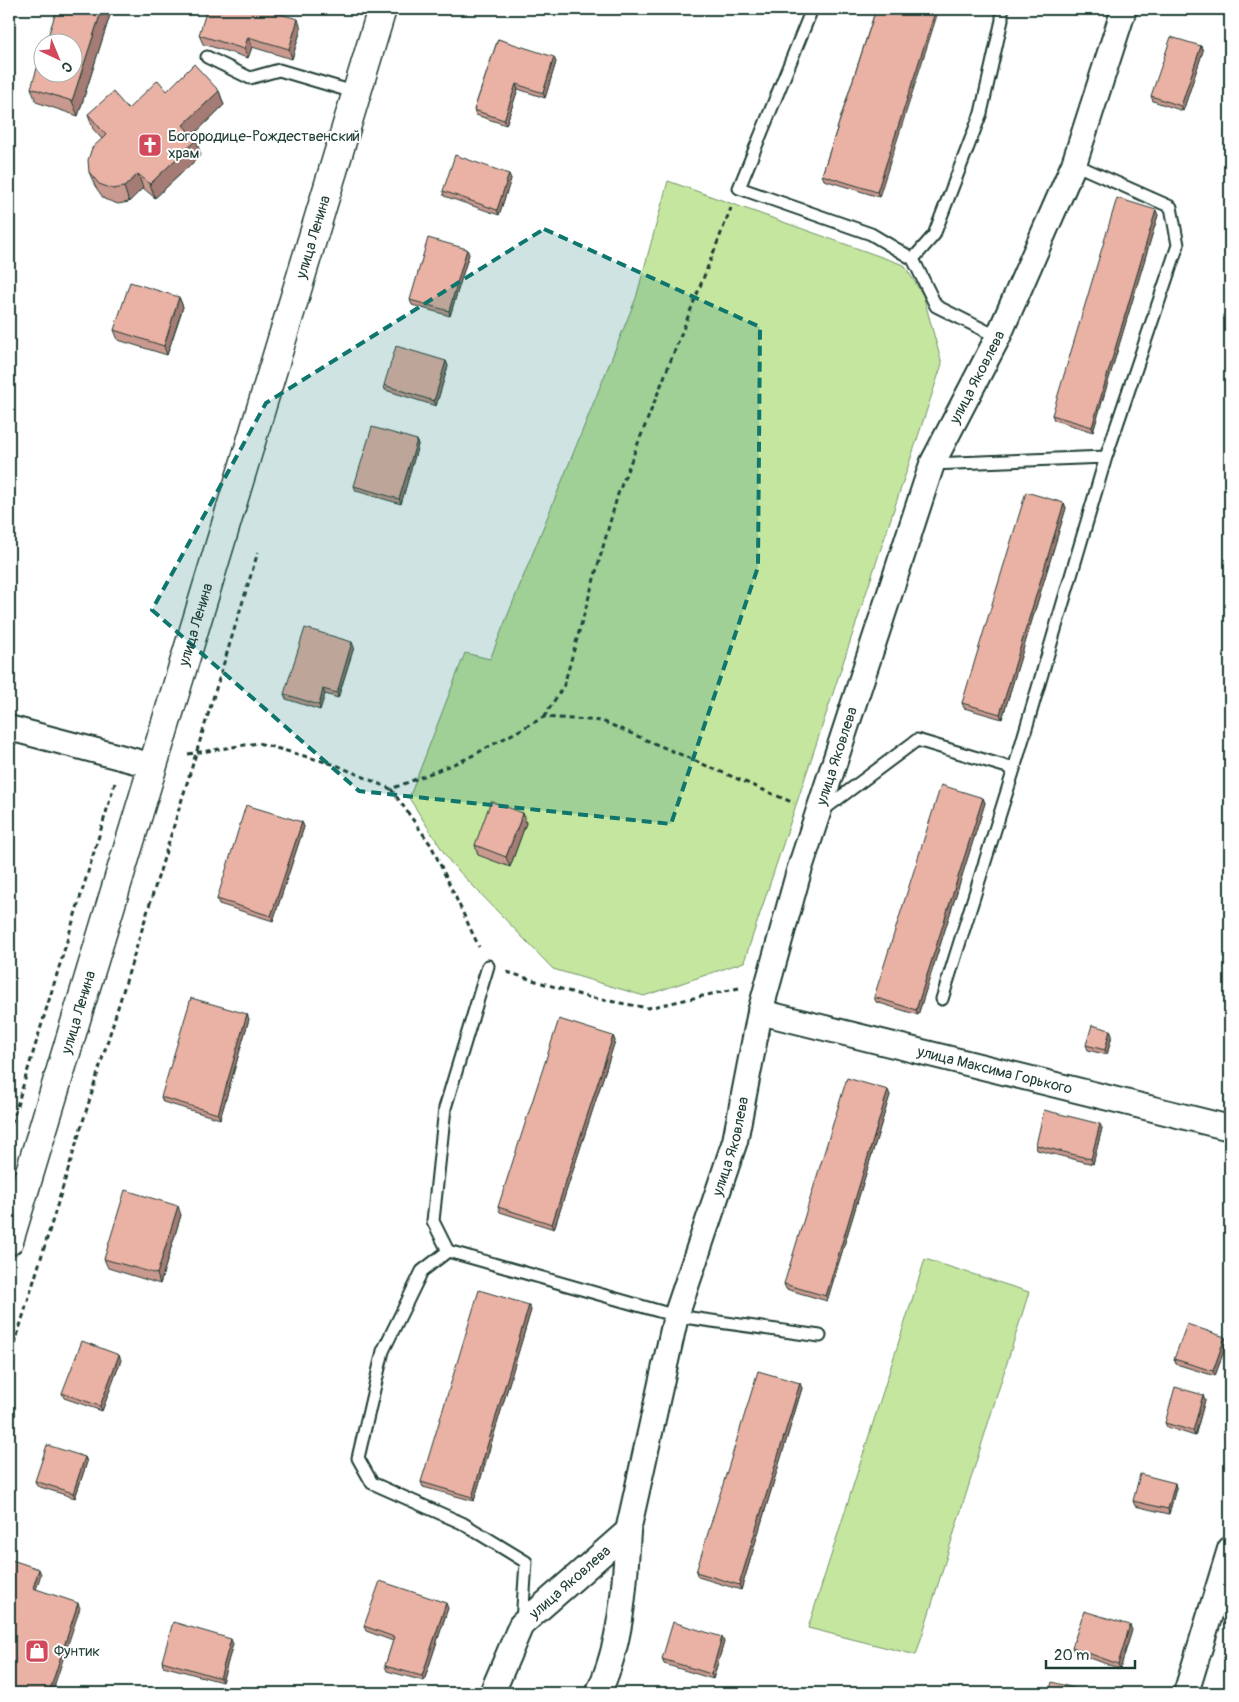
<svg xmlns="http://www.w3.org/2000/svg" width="1239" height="1702" viewBox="0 0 1239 1702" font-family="Pangolin,sans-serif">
<rect width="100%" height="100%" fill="#fff"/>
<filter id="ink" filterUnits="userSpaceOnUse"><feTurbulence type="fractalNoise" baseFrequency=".02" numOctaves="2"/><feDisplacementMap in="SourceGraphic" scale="10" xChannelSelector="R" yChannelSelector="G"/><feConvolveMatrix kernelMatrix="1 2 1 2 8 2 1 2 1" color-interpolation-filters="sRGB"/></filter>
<g filter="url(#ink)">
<path fill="#c5e69f" stroke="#72926a" d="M668 181 904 265 923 295 942 364 744 962 644 996 553 969 450 862 409 798 465 653 490 659 636 298Z
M925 1259 1029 1292 916 1655 808 1628Z"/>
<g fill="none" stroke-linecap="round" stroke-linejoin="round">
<g stroke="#1f3d34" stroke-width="15">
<path id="lane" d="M812 9 739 188 871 234 913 259 936 306 998 337
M207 57 250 78 279 70 357 93
M913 259 934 235 981 113 1002 20V9
M932 464 1106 457
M823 810 917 740 1014 769
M488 966 445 1108 433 1221 448 1251 422 1271 383 1351 358 1458 372 1483 462 1523 526 1562 522 1622
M942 999 1014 769 1106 457 1178 245 1171 207 1074 164
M448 1251 676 1316 820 1336"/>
</g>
<g stroke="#1f3d34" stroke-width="28">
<g id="street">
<path d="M9 728 154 766"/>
<path id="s1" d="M760 1012 1230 1128"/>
<path id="s2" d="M492 1693 521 1625 628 1531 676 1316 735 1141 760 1012 799 871 932 464 998 337 1074 164 1124 9"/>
<path d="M598 1693C622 1645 625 1583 628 1531"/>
<path d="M1186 1693 1230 1549"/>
</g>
</g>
<g stroke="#1f3d34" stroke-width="31">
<g id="secondary">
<path id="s3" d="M9 1241 382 9"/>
</g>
</g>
<path stroke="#1f3d34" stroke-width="3" stroke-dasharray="5 4" stroke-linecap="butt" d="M544 717 564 685 618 494 731 208
M188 754 258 743 336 765 391 789 466 759 544 717 602 721 794 803
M391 789 431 845 479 947
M507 972 587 997 648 1008 739 988
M9 1132 115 783
M9 1362 258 552"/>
<use href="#lane" stroke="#fff" stroke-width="11"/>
<use href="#street" stroke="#fff" stroke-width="24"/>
<use href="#secondary" stroke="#fff" stroke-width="28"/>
</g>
<path fill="#c9988e" stroke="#1f3d34" d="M876 9 879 197 824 180 822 175Z
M110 15 78 116 36 102 31 88Z
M301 29 292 59 252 47 248 58 203 44 199 35Z
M498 39 556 62 545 98 518 89 506 125 476 115 474 110Z
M1203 51 1183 111 1153 101 1151 96Z
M167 91H219L224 105 192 136 201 155 155 198 143 188 129 202 118 204 104 199 95 186 89 172 102 139 93 129 88 114 128 109Z
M509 174 511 179 499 215 444 196 443 191Z
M1158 215 1093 432 1054 420 1052 415Z
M469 254 450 316 412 305 410 300Z
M179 297 183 307 167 355 118 340 114 330Z
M446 361 448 366 436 406 385 390 384 385Z
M417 440 418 445 401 504 356 491 354 486Z
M1064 503 1066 508 1002 719 964 708 962 703Z
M354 647 338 698 325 694 320 710 286 699 284 694Z
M983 798 985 803 918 1015 876 1002 874 997Z
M523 813 526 823 510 867 478 855 475 845Z
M302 822 304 827 273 921 219 904 217 899Z
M249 1019 220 1119 163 1102 161 1097Z
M1112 1035 1107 1055 1088 1050 1086 1045Z
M613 1036 615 1041 554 1229 500 1212 498 1207Z
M890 1095 827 1301 786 1289 784 1284Z
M1102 1128 1093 1164 1037 1150 1036 1145Z
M181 1215 160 1284 108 1268 104 1259Z
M531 1310 474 1501 423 1487 421 1482Z
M1227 1342 1215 1376 1176 1364 1174 1359Z
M121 1360 102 1411 64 1398 62 1393Z
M802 1388 741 1590 698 1577 696 1572Z
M1203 1395 1205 1400 1195 1436 1167 1427 1165 1423Z
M85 1457 87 1462 75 1498 37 1486 35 1481Z
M1175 1483 1176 1488 1169 1514 1135 1506 1133 1501Z
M448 1608 424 1681 387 1671 385 1666 393 1641 366 1631 364 1626Z
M1132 1630 1120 1669 1074 1652 1072 1647Z
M724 1642 713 1679 664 1664 662 1659Z
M233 1644 222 1682 163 1666 162 1661Z"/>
<path fill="#a47c74" stroke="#1f3d34" d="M102 9H108L110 15 78 116 72 101Z
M936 9H939L879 197 877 192Z
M298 19 301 29 292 59 289 49Z
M248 37 252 47 248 58 244 49Z
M1201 46 1203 51 1183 111 1181 106Z
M554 57 556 62 545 98 543 93Z
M516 84 518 89 506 125 504 120Z
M219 91 224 105 188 140 183 125Z
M196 140 201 155 155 198 150 184Z
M138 174 143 188 129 202 124 187Z
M509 174 511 179 499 215 497 210Z
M1156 210 1158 215 1093 432 1092 427Z
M467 249 469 254 450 316 449 311Z
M179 297 183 307 167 355 164 346Z
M446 361 448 366 436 406 434 401Z
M9 433 11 440 9 450Z
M417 440 418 445 401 504 399 499Z
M1064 503 1066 508 1002 719 1000 714Z
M352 642 354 647 338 698 337 693Z
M323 689 325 694 320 710 319 705Z
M983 798 985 803 918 1015 916 1010Z
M523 813 526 823 510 867 506 857Z
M302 822 304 827 273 921 271 916Z
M247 1014 249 1019 220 1119 218 1114Z
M1110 1030 1112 1035 1107 1055 1105 1050Z
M613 1036 615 1041 554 1229 552 1224Z
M888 1090 890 1095 827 1301 826 1296Z
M1100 1124 1102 1128 1093 1164 1091 1159Z
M178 1206 181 1215 160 1284 157 1274Z
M529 1305 531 1310 474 1501 472 1497Z
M1225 1337 1227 1342 1215 1376 1213 1371Z
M119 1355 121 1360 102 1411 100 1406Z
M800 1383 802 1388 741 1590 739 1585Z
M1203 1395 1205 1400 1195 1436 1193 1431Z
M85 1457 87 1462 75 1498 73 1493Z
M1175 1483 1176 1488 1169 1514 1168 1509Z
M39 1569 41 1574 35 1593 33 1588Z
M78 1603 80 1608 52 1693H49Z
M446 1603 448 1608 424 1681 422 1676Z
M1130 1625 1132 1630 1120 1669 1118 1664Z
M722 1637 724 1642 713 1679 711 1674Z
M231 1639 233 1644 222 1682 220 1678Z"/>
<path fill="#eab1a5" stroke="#1f3d34" d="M57 9H102L72 101 31 88 42 52V72H72V42H46Z
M207 9H262L298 19 289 49 248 37 244 49 199 35Z
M876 9H936L877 192 822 175Z
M1171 37 1201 46 1181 106 1151 96Z
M498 39 554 57 543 93 516 84 504 120 474 110Z
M194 64 219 91 183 125 196 140 150 184 138 174 124 187 113 189 99 184 89 172 88 160 92 148 106 135 88 114 113 92 128 109 158 80 167 91Z
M455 155 509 174 497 210 443 191Z
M1117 198 1156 210 1092 427 1052 415Z
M428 238 467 249 449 311 410 300Z
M130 282 179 297 164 346 114 330Z
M396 346 446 361 434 401 384 385Z
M372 427 417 440 399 499 354 486Z
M1026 492 1064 503 1000 714 962 703Z
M305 628 352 642 337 693 323 689 319 705 284 694Z
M941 785 983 798 916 1010 874 997Z
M491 801 523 813 506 857 475 845Z
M246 805 302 822 271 916 217 899Z
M191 998 247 1014 218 1114 161 1097Z
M559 1019 613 1036 552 1224 498 1207Z
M1092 1025 1110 1030 1105 1050 1086 1045Z
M847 1078 888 1090 826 1296 784 1284Z
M1044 1110 1100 1124 1091 1159 1036 1145Z
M125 1190 178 1206 157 1274 104 1259Z
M479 1290 529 1305 472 1497 421 1482Z
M1187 1324 1225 1337 1213 1371 1174 1359Z
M82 1341 119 1355 100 1406 62 1393Z
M758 1371 800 1383 739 1585 696 1572Z
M1175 1387 1203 1395 1193 1431 1165 1423Z
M47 1445 85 1457 73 1493 35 1481Z
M1140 1474 1175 1483 1168 1509 1133 1501Z
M9 1559 39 1569 33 1588 78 1603 49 1693H9Z
M380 1581 446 1603 422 1676 385 1666 394 1637 364 1626Z
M1084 1611 1130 1625 1118 1664 1072 1647Z
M173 1622 231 1639 220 1678 162 1661Z
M673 1622 722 1637 711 1674 662 1659Z
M1052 1682 1091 1693H1049Z"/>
</g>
<path fill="#0f766e" fill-opacity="0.2" stroke="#0f766e" stroke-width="4" stroke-dasharray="10 6" stroke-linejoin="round" d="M544 229 760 327 758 567 671 824 359 791 152 610 266 403Z"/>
<defs>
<g id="church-square" transform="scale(1.25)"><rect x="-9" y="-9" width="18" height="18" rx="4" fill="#d1495b" stroke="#fff"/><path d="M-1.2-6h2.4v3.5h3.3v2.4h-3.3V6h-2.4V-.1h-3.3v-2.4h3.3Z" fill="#fff"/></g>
<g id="shop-square" transform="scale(1.25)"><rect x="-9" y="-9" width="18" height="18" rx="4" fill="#d1495b" stroke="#fff"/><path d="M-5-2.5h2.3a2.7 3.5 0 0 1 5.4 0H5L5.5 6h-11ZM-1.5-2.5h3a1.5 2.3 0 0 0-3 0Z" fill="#fff"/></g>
</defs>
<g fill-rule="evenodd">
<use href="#church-square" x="150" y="145"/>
<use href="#shop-square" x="37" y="1651"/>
</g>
<g text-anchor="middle" stroke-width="4" stroke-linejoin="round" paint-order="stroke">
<g font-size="15" fill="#1f3d34" stroke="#fff" text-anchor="start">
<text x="168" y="141">Богородице-Рождественский<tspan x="168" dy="17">храм</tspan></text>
<text x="54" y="1656">Фунтик</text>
</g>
<g font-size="15" fill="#1f3d34" stroke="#fff">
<text dy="5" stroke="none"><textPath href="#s3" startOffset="1049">улица Ленина</textPath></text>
<text dy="5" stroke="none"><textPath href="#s2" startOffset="1425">улица Яковлева</textPath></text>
<text dy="5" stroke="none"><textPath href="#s3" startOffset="644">улица Ленина</textPath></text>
<text dy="5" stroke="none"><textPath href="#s2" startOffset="1020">улица Яковлева</textPath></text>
<text dy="5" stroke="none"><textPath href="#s3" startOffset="239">улица Ленина</textPath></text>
<text dy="5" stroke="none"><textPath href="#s1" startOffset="242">улица Максима Горького</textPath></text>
<text dy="5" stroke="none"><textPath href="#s2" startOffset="615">улица Яковлева</textPath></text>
<text dy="5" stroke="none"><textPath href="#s2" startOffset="139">улица Яковлева</textPath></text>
</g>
</g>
<rect width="1239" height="1702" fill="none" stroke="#fff" stroke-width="30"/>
<rect x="15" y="15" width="1209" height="1672" fill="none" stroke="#1f3d34" stroke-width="2" filter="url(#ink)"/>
<g transform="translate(58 58) rotate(136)"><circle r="24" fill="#ffffff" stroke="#a5b1ae"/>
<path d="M0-4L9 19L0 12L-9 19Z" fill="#d1495b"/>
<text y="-8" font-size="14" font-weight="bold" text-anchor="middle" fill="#1f3d34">С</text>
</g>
<path d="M1046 1660v8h89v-8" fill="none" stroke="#1f3d34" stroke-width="2.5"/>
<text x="1054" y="1660" font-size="15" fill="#1f3d34" stroke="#ffffff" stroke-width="4" paint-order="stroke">20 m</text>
</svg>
